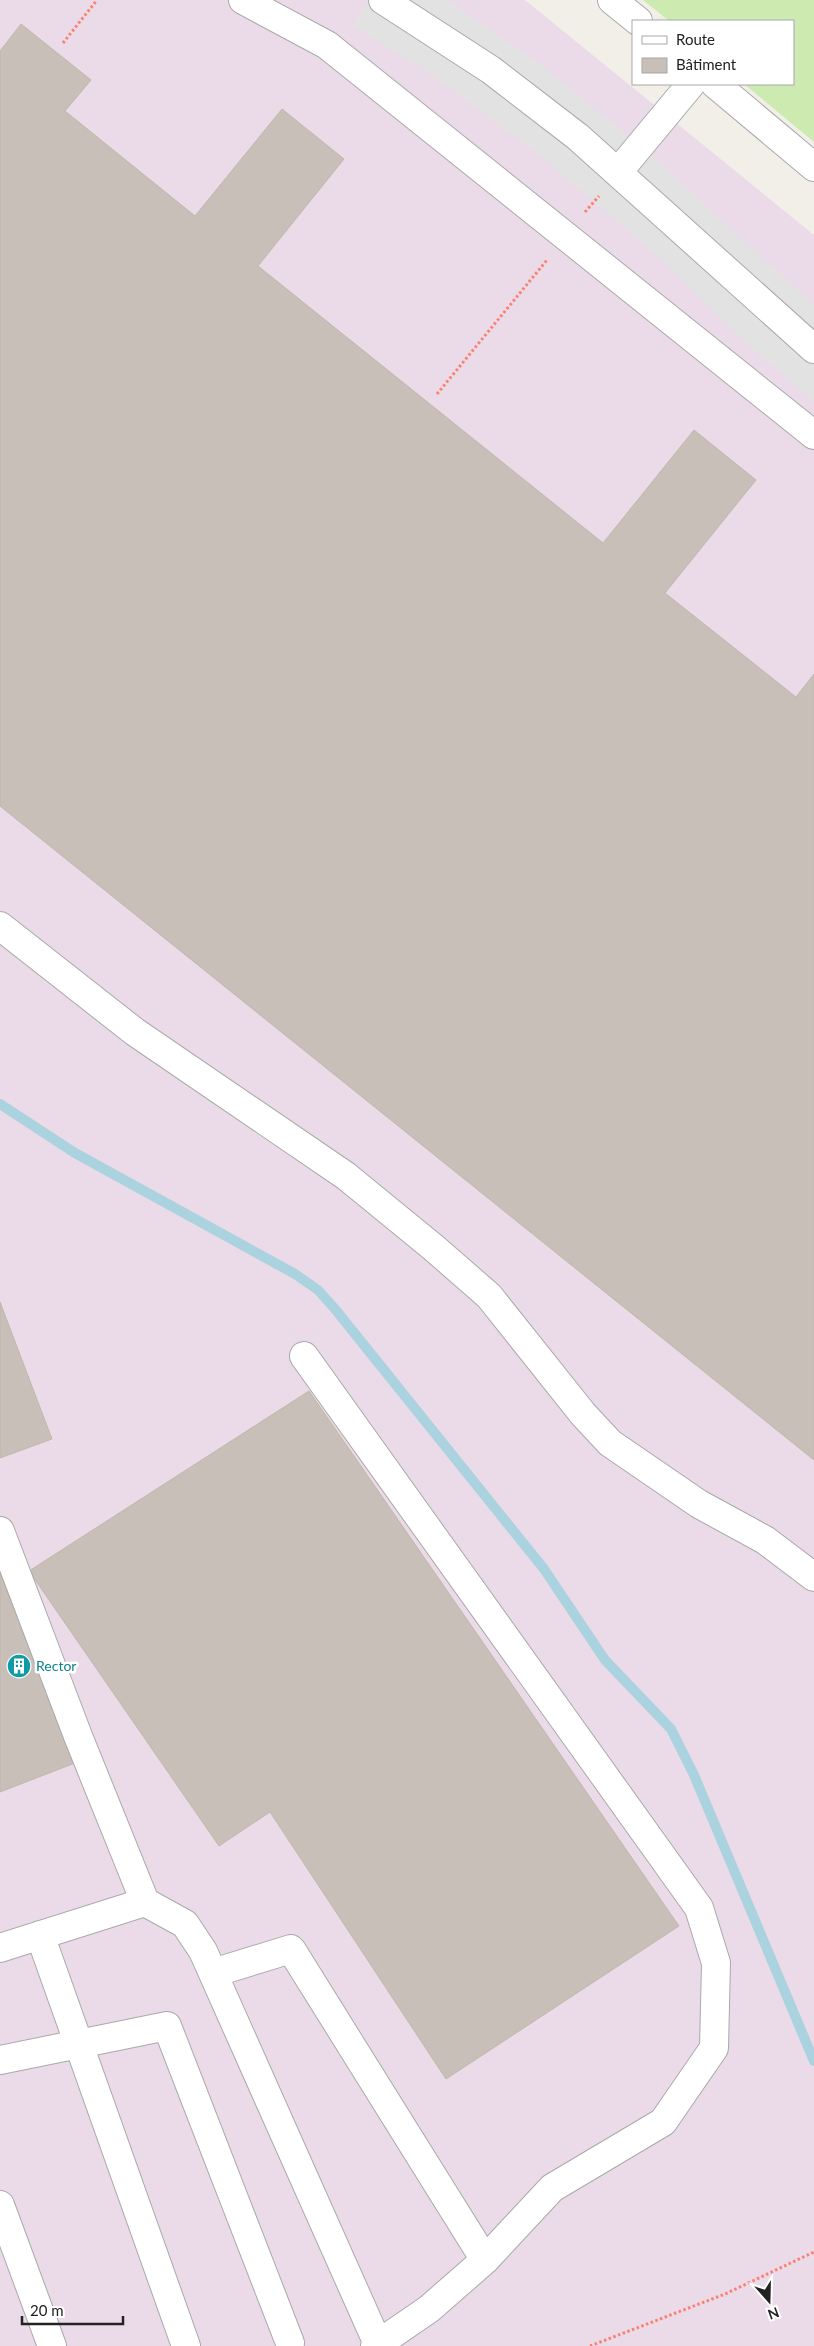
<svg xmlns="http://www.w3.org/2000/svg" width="814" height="2346" viewBox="0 0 814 2346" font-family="Lato,sans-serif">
<rect width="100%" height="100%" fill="#f2efe9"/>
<path fill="#ebdbe8" d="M0 0H525L814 235V2346H0Z"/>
<path fill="#cdebb0" d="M643 0H814V142L744 84H793V21H669Z"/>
<path fill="#e2e2e2" d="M369 0H447L545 68 658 161 814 306V402L737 334 654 253 537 153 427 71 353 25Z"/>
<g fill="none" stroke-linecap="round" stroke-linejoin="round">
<path stroke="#aad3df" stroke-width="10" d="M0 1104 75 1153 295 1274 318 1290 335 1309 544 1569 605 1660 671 1729 694 1775 814 2061"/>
</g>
<path fill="#c7bfb8" stroke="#c4b6ab" d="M21 24 91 80 65 111 195 216 282 109 344 159 258 266 603 543 694 430 756 480 665 593 796 697 814 674V1460L0 806V51Z
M0 1302 52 1439 0 1458Z
M309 1391 679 1926 446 2079 270 1812 219 1846 29 1571Z
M0 1569 75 1763 0 1792Z"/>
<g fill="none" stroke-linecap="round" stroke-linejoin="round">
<g stroke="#a9a9a9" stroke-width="30">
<path id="minor" d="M243 0 327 45 814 435
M383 0 491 70 578 137 814 349
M612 0 638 21
M715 84 814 167
M618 172 691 84
M0 926 135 1032 346 1176 434 1248 489 1296 583 1414 610 1443 699 1504 765 1540 814 1577
M304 1356 699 1908 716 1963 714 2048 663 2122 552 2188 485 2260 429 2309 375 2346
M0 1531 78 1736 145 1902
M40 1935 186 2346
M0 1948 145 1902 185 1924 203 1951 378 2344
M213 1973 291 1949 485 2260
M0 2060 167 2026 290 2343
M0 2205 52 2346"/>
</g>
<path stroke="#fa8072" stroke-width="3" stroke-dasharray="2.5 2.5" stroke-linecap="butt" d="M63 43 97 0
M585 212 599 196
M437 394 547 260
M590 2346 725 2294 814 2252"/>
<use href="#minor" stroke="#fff" stroke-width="28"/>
</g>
<defs>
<g id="building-disc" transform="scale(1.25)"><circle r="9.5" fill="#0f9aa8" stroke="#fff"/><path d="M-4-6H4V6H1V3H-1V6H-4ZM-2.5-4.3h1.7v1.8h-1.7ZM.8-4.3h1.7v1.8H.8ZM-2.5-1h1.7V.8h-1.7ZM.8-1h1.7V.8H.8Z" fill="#fff"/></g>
</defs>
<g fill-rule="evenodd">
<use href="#building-disc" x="19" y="1666"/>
</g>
<g text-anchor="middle" stroke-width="5" stroke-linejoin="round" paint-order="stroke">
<g font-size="14" fill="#0d838f" stroke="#fff" text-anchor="start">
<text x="36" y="1671">Rector</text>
</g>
</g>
<rect x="632" y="20" width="162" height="65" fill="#ffffff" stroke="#a7a7a7"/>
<rect x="642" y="36" width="25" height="8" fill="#ffffff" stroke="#a7a7a7"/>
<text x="676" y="45" font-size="15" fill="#222222">Route</text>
<rect x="642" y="58" width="25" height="15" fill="#c7bfb8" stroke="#a7a7a7"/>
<text x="676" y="70" font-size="15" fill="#222222">Bâtiment</text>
<g transform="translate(769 2301) rotate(160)" stroke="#ffffff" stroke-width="4" paint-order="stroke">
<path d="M0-4L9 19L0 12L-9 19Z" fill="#222222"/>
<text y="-8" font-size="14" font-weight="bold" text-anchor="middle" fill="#222222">N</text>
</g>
<path d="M22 2316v8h101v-8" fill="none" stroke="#222222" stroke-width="2.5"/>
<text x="30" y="2316" font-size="15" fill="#222222" stroke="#ffffff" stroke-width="4" paint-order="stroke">20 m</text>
</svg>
